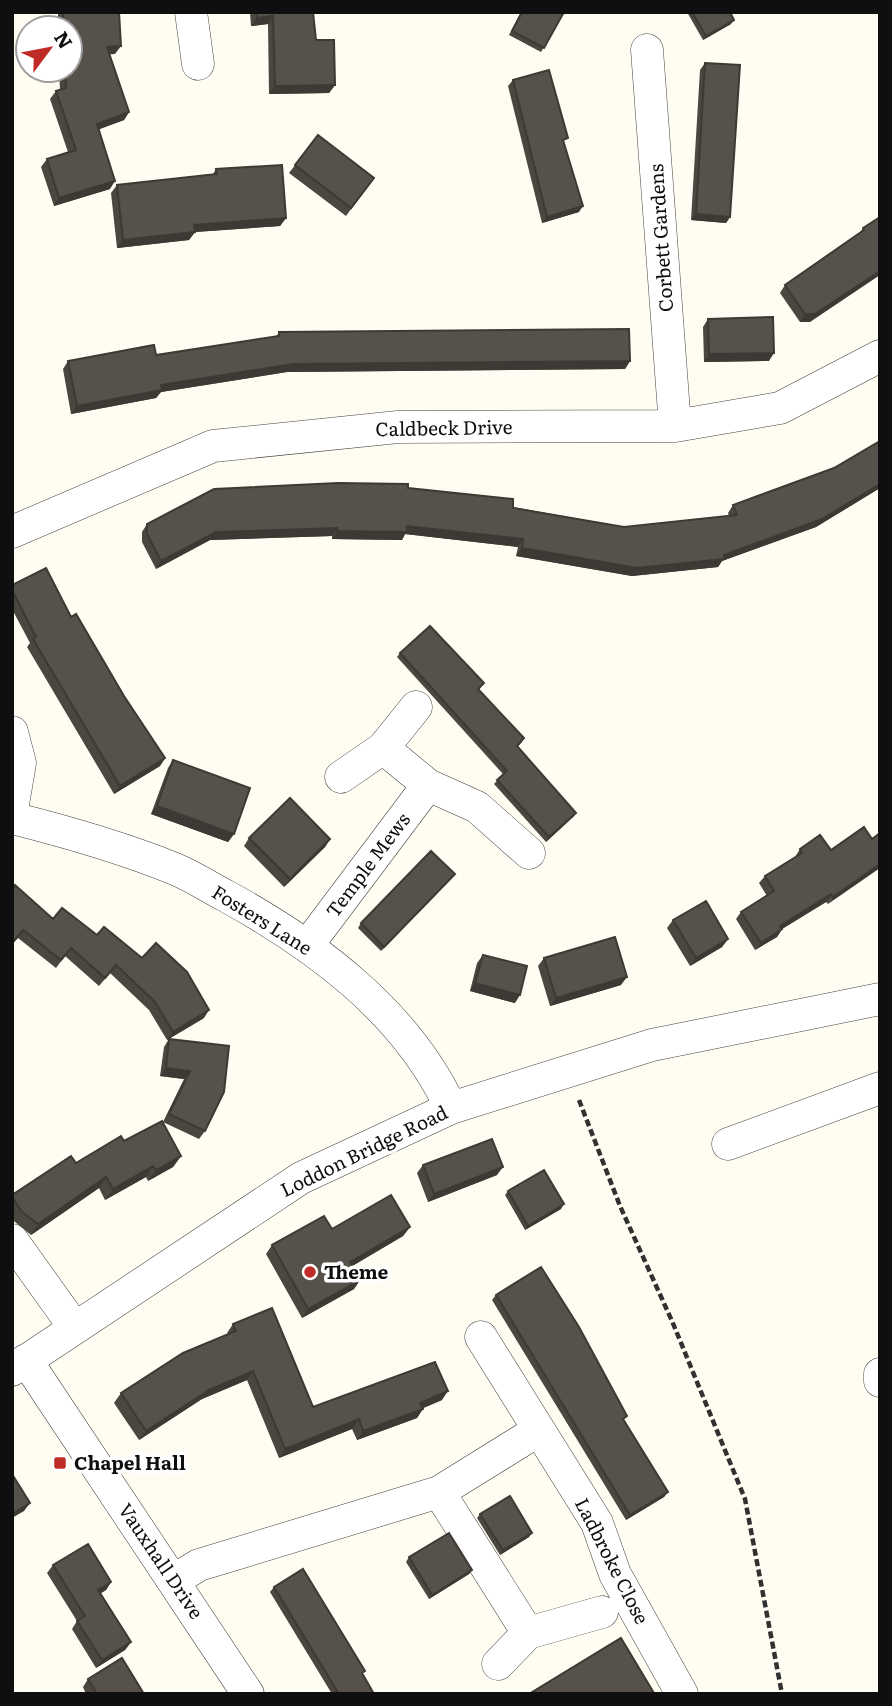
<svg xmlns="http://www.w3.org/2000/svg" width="892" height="1706" viewBox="0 0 892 1706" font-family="Literata,serif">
<rect width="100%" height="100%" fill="#fffdf1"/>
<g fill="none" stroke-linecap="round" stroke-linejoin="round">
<g stroke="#424242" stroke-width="33">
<path id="minor" d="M191 12 198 64
M647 50 675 426
M12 532 213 446 398 427 675 426 780 408 880 356
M12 732 20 763 12 810
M383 748 428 785 477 807 529 853
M341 777 383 748 416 707
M12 818C68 832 121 847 175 869 192 876 209 887 226 896 317 946 406 1012 451 1108
M307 946 428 785
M728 1144 880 1088
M12 1240 75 1328
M481 1337 597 1523 615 1574 682 1694
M26 1360 248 1694
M12 1370 301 1178 451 1108 652 1045 880 999
M880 1374V1381
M439 1492 528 1633
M174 1580 199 1565 439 1492 539 1430
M498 1664 528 1633 602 1612"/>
</g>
<path stroke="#313131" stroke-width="4.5" stroke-dasharray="7 3.5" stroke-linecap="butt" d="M579 1100 620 1206 672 1321 745 1499 782 1694"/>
<use href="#minor" stroke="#fff" stroke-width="32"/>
</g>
<path fill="#4b4640" d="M58 12H119L115 54H109L129 112 124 120 99 129 110 189 54 206 41 167 47 159 68 152 50 99 56 91 60 90 59 70H70V28H58Z
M250 12H313L316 40 335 85 329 93 269 94 268 24 251 26Z
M521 12H564L541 52 509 35Z
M687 12H730L731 24 703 40Z
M705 63 730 217 726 223 691 220 700 70Z
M513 80 579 212 542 223 508 86Z
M318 135 374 178 346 216 289 173Z
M216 169 286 218 280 226 195 232 189 240 117 248 111 193 117 185 213 174Z
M880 217 810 322H800L780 293 785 285 859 234 863 228Z
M708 319 769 361 704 362 703 327Z
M279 332 630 361 625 369 287 372 161 392 156 398 71 414 63 369 68 361 156 355 276 337Z
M880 441V488L816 527 722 561 718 567 632 576 516 556 518 547 405 534 402 540 332 539V536L210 540 156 569 142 542V532L147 524 408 488 624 527 729 516 728 513 733 505 834 468Z
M12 585 71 617 165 758 160 766 114 794 27 647 30 643 12 609Z
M400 653 484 683 479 690 522 742 517 747 576 813 573 817 546 842 494 784 503 774 397 657Z
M173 760 234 834 228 842 151 814 168 768Z
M880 833 828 904 826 902 782 929 777 937 755 950 736 919 741 912 767 896 759 883 765 876 795 857 800 849 831 850 872 839Z
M249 838 330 839 325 847 284 887 244 846Z
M452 878 381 951 358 928 361 923Z
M12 889 53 919 204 1018 167 1040 149 1010 110 973 99 986 65 956 56 968 18 938 12 944Z
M673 920 728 939 722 947 690 966 667 928Z
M483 955 515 1003 470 991 477 963Z
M544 958 621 985 550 1006 538 966Z
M169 1039 229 1046 205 1131 199 1139 163 1122 184 1079 160 1076 164 1047Z
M124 1141 181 1156 173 1167 148 1181 146 1177 105 1200 99 1188 31 1235 15 1222 12 1219V1195L76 1163Z
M423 1165 497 1175 428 1202 417 1173Z
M508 1191 561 1209 525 1230 505 1195Z
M410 1227 403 1236 352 1266 360 1280 354 1289 302 1318 266 1254 272 1245 332 1229Z
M496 1295 624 1421 668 1492 664 1497 626 1520 492 1300Z
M233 1324 313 1407 442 1400 423 1408 417 1418 357 1440 352 1429 279 1458 247 1380 202 1399 139 1440 114 1403 121 1393 228 1334 227 1333Z
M480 1514 529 1537 500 1555 477 1518Z
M409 1557 472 1570 469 1574 429 1599 406 1562Z
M53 1565 111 1582 106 1590 101 1593 131 1642 125 1650 96 1668 72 1629 77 1621 47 1573Z
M274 1587 363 1674 374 1694H332L270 1592Z
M88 1679 144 1694H86L83 1687Z"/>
<path fill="#3d3934" d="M273 16 268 24 251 26 257 18Z
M734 20 731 24 703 40 706 36Z
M121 46 115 54 101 55 107 47Z
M335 85 329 93 269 94 275 86Z
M129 112 124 120 92 132 97 124Z
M115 181 110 189 54 206 59 198Z
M583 206 579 212 542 223 547 217Z
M696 214 730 217 726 223 691 220Z
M286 218 280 226 195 232 189 240 117 248 123 240 194 225Z
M880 271V275L810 322H800L805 314Z
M774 353 769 361 704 362 709 354Z
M630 361 625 369 287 372 161 392 156 398 71 414 77 406 161 385 293 364Z
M880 484V488L816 527 722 561 718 567 632 576 516 556 522 548 724 555Z
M407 526 523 539 518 547 405 534 402 540 332 539 337 531Z
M337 528 332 536 210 540 156 569 161 561 216 532Z
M165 758 160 766 114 794 120 786Z
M157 806 234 834 228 842 151 814Z
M576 813 573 817 546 842 549 837Z
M330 839 325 847 284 887 290 879Z
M880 864V868L828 904 833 897Z
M455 874 452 878 381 951 384 947Z
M831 894 826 902 782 929 777 937 755 950 761 943 780 926Z
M728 939 722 947 690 966 696 958Z
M627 977 621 985 550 1006 556 998Z
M475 983 520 995 515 1003 470 991Z
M209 1010 204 1018 167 1040 173 1032Z
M166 1068 190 1071 184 1079 160 1076Z
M181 1156 173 1167 148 1181 156 1170Z
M153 1166 146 1177 105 1200 113 1189Z
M503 1167 497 1175 428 1202 434 1194Z
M106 1177 99 1188 31 1235 38 1224Z
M564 1204 561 1209 525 1230 528 1226Z
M410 1227 403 1236 344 1271 350 1262Z
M360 1280 354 1289 302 1318 308 1309Z
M253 1371 247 1380 202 1399 139 1440 146 1431 209 1390Z
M448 1391 442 1400 414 1412 420 1403Z
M423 1409 417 1418 357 1440 363 1431Z
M359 1419 352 1429 279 1458 285 1449Z
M668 1492 664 1497 626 1520 630 1515Z
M30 1503 24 1511 12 1518V1514Z
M532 1533 529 1537 500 1555 503 1550Z
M472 1570 469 1574 429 1599 432 1595Z
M111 1582 106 1590 93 1598 98 1590Z
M131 1642 125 1650 96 1668 102 1660Z"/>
<path fill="#57514b" stroke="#3d3934" stroke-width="2" d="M63 12H119L121 46 107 47 129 112 97 124 115 181 59 198 47 159 76 150 56 91 66 88 65 70H70V28H64Z
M256 12H313L316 40H334L335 85 275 86 273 16 257 18Z
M522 12H564L544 48 512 31Z
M692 12H730L734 20 706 36Z
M705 63 740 65 730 217 696 214Z
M549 70 568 138 563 140 583 206 547 217 513 80Z
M318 135 374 178 351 208 295 165Z
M282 165 286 218 194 225 195 232 123 240 117 185 217 174 216 169Z
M880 217V271L815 314H805L785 285 864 230 863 228Z
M773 317 774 353 709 354 708 319Z
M629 329 630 361 293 364 161 385 162 390 77 406 68 361 154 345 156 355 279 336V332Z
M880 441V484L822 519 724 555V559L637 568 522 548 523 539 407 526V532L337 531V528L216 532 161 561 147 534V524L214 489 338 483 408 484V488L513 499V508L624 527 737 515 733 505 834 468Z
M46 568 71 617 76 614 124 696 165 758 120 786 33 639 36 637 12 590V585Z
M430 626 484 683 478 689 524 738 517 746 576 813 549 837 497 780 507 771 400 653Z
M173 760 250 788 234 834 157 806Z
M290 798 330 839 290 879 249 838Z
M864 827 872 839 880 833V864L833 897 831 894 780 926 782 929 761 943 741 912 774 891 765 876 802 853 800 849 820 835 831 850Z
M431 851 455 874 384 947 361 923Z
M15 885 53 919 62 908 97 935 104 927 142 958 156 943 187 972 209 1010 173 1032 155 1002 116 965 105 978 71 948 61 960 23 930 13 942 12 889Z
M706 901 728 939 696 958 673 920Z
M615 937 627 977 556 998 544 958Z
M483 955 527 966 520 995 475 983Z
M169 1039 229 1046 224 1092 205 1131 169 1114 190 1071 166 1068Z
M162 1121 181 1156 156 1170 153 1166 113 1189 106 1177 38 1224 22 1212 12 1197V1195L71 1156 76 1163 121 1136 124 1141Z
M492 1139 503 1167 434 1194 423 1165Z
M544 1170 564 1204 528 1226 508 1191Z
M391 1195 410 1227 350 1262 360 1280 308 1309 272 1245 324 1216 332 1229Z
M541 1267 579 1327 627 1416 623 1419 668 1492 630 1515 496 1295Z
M272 1308 313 1407 435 1362 448 1391 420 1403 423 1409 363 1431 359 1419 285 1449 253 1371 209 1390 146 1431 121 1393 183 1353 236 1331 233 1324Z
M12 1474 30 1503 12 1514Z
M510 1496 532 1533 503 1550 480 1514Z
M449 1533 472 1570 432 1595 409 1557Z
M88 1544 111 1582 98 1590 131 1642 102 1660 77 1621 85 1616 53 1565Z
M303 1569 365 1671 362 1673 374 1694H339L274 1587Z
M621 1638 654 1693 653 1694H529Z
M122 1658 144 1694H97L88 1679Z"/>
<g fill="#bf2c27" stroke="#fff" stroke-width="2.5">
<circle cx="310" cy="1272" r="7"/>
<rect x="53" y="1456" width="14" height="14" rx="3.5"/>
</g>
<g text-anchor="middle" stroke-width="7" stroke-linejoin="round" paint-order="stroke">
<g font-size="19" fill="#0f0f0f" stroke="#fff">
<text transform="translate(661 238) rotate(-94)" y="7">Corbett Gardens</text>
<text transform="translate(444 428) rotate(-1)" y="7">Caldbeck Drive</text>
<text transform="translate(368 865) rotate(-53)" y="7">Temple Mews</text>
<text transform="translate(262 920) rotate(32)" y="7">Fosters Lane</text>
<text transform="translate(364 1151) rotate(-26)" y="7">Loddon Bridge Road</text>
<text transform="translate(161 1561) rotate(56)" y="7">Vauxhall Drive</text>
<text transform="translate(612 1561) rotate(63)" y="7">Ladbroke Close</text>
</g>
<g font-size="19" font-weight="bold" fill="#0f0f0f" stroke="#fff" text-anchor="start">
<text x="324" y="1279">Theme</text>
<text x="74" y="1470">Chapel Hall</text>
</g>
</g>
<rect width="892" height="1706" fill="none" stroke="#0f0f0f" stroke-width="28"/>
<g transform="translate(49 49) rotate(58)"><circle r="33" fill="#ffffff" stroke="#9f9f9f" stroke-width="2"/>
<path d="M0-5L12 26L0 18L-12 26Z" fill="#bf2c27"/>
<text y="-10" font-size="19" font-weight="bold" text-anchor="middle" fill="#0f0f0f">N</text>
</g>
</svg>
